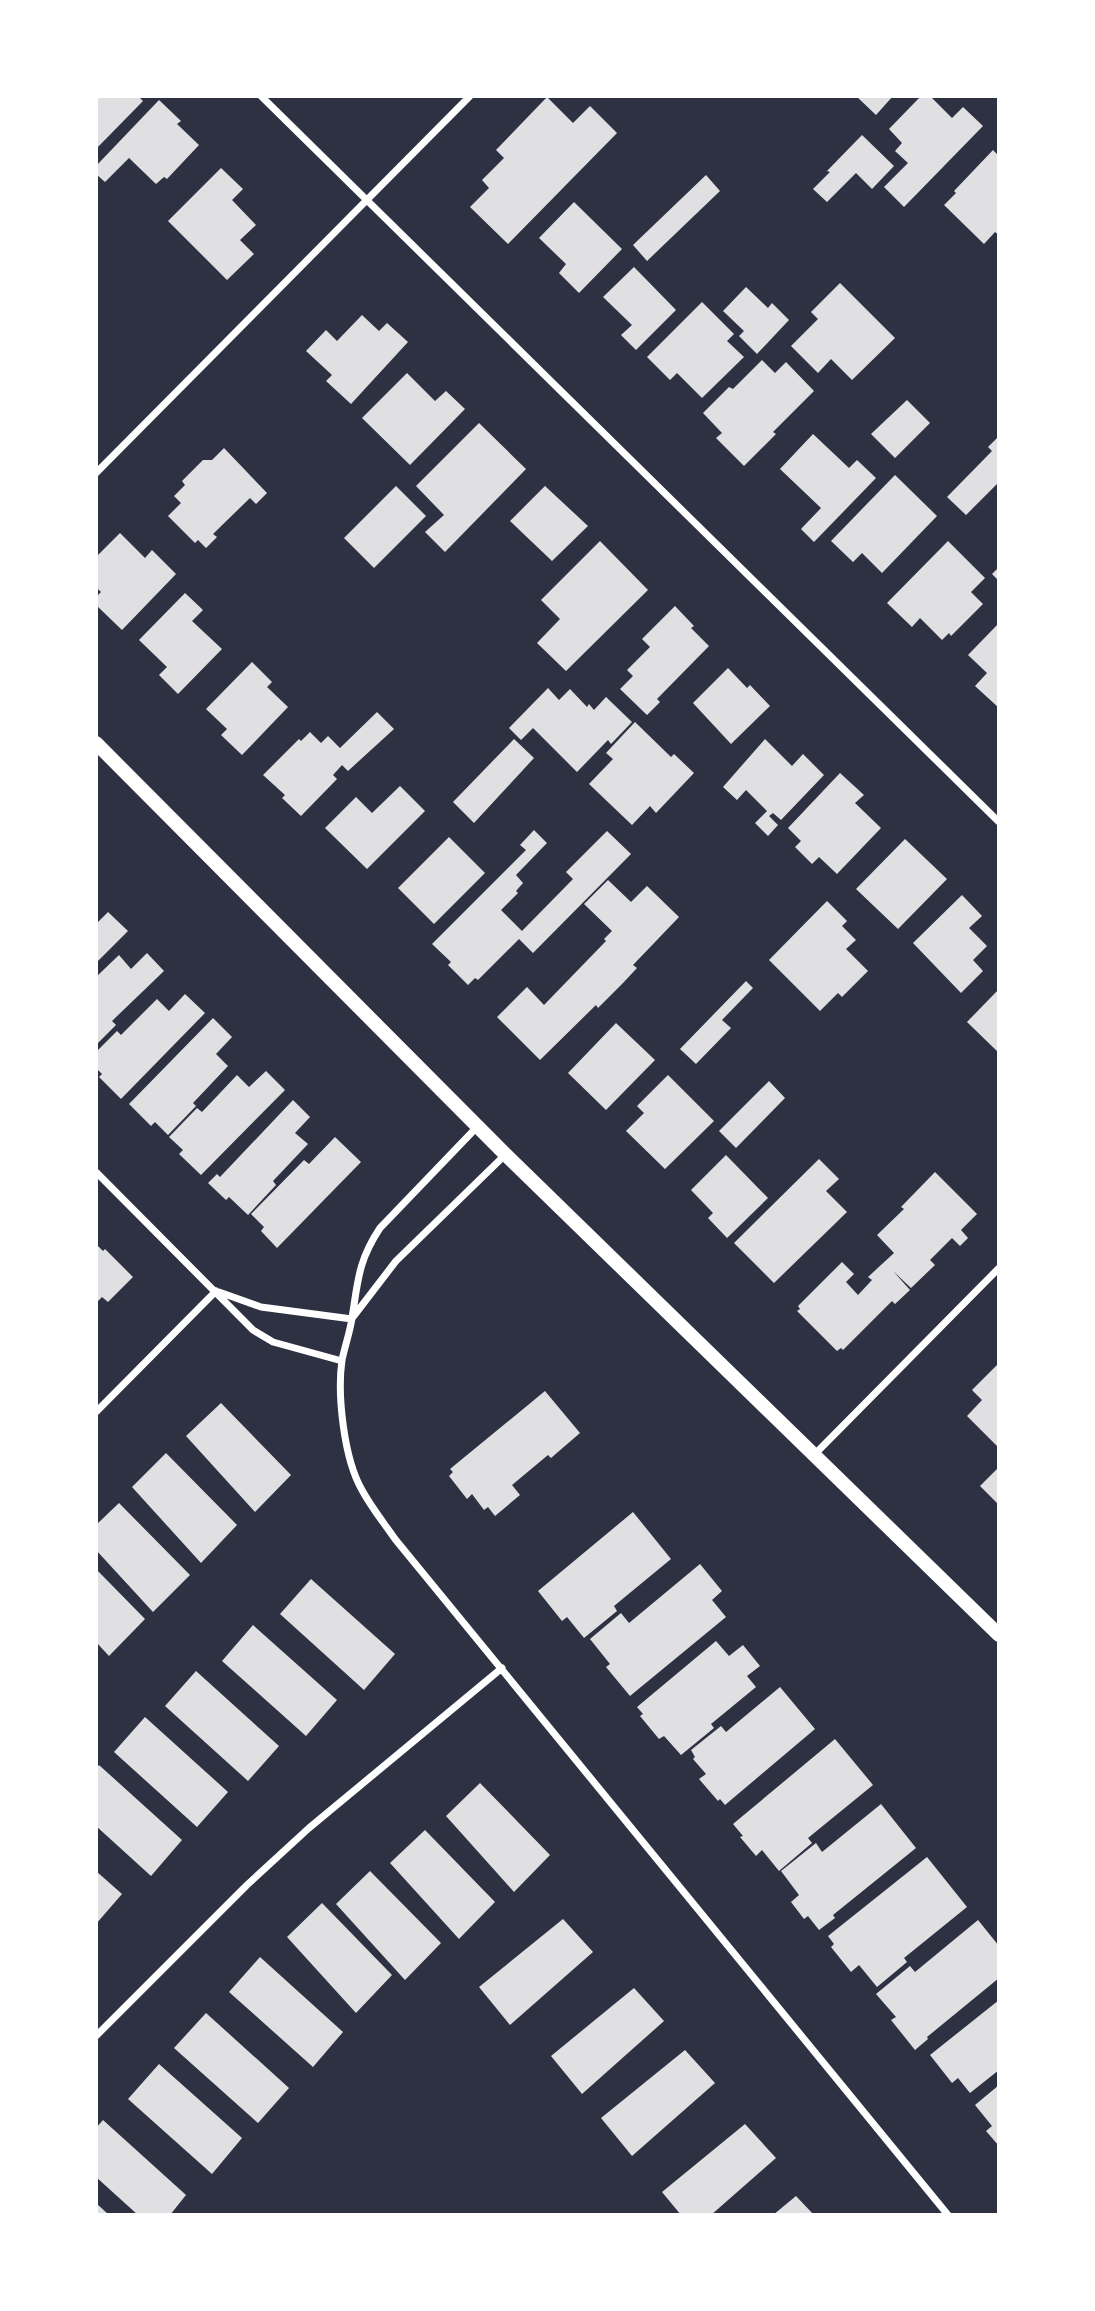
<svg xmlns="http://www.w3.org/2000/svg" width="1095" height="2311" viewBox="0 0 1095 2311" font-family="Roboto,sans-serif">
<rect width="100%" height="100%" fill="#2d3142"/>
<path fill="#e0e0e3" d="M96 96H138L143 101 96 149Z
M856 96H893L876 115Z
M921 96H930L952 118 963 107 983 126 904 207 884 187 908 163 895 151 902 143 889 129Z
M547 97 573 123 590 106 617 133 508 244 470 207 489 188 482 180 504 158 496 150Z
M159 100 181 121 177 124 199 145 167 179 164 177 156 184 129 158 105 182 96 174V166Z
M862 135 894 166 872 189 856 173 827 202 813 189 830 172 827 171Z
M993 150 999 156V235L995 232 984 244 944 205 956 193 954 191Z
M221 168 243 189 232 200 256 225 240 240 254 254 227 280 168 221Z
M706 175 720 191 647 261 633 245Z
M574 202 622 249 579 293 559 273 566 264 539 238Z
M634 267 676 310 636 350 621 335 632 325 603 297Z
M840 283 895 338 852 380 831 359 818 373 791 346 818 319 811 312Z
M746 287 768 308 772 303 789 320 757 354 739 336 744 331 723 311Z
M702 302 734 334 727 341 744 357 702 398 677 373 670 380 647 357Z
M362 315 379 331 387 323 408 342 351 404 326 381 332 375 306 351 326 330 337 341Z
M762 360 775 373 786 362 814 391 773 432 776 434 744 466 716 438 722 433 703 413 729 387 733 389Z
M407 373 435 401 446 391 465 409 410 465 362 418Z
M907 400 930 423 895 458 871 434Z
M479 423 526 469 445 552 425 532 444 515 416 486Z
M813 434 849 468 857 460 876 478 814 542 801 529 821 508 780 469Z
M999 436V482L966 515 947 497 992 451 988 447Z
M224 448 267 493 256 504 250 498 213 534 217 537 206 548 198 540 195 543 168 516 181 503 174 496 185 485 182 481 203 460H212Z
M895 475 937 516 882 573 862 553 853 562 831 541Z
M396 486 426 516 374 568 344 538Z
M545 486 588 526 552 561 510 521Z
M120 533 145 558 152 550 176 574 122 630 96 605V597L101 592 96 587V557Z
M600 541 648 590 566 671 537 643 560 619 541 600Z
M948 541 985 578 971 592 983 604 951 636 949 633 942 640 920 618 912 627 887 603Z
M999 567V581L992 574Z
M185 593 203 610 192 621 222 649 178 694 159 675 167 667 139 640Z
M675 606 694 626 691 628 709 646 657 699 660 702 647 715 620 689 633 676 627 670 650 647 642 639Z
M999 623V708L975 686 987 673 968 655Z
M252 662 272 682 267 687 288 707 242 755 221 735 227 729 206 709Z
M728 668 747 688 750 685 770 706 731 744 693 703Z
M548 688 559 700 570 689 587 707 589 704 594 710 606 697 632 722 611 744 608 740 577 772 533 728 521 740 509 728Z
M377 712 394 729 348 771 342 765 333 775 337 779 301 816 282 798 285 795 263 775 299 739 301 741 310 732 321 743 328 736 340 748Z
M635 722 671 757 674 754 694 773 656 813 650 806 632 825 589 784 613 759 606 753Z
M514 739 534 758 474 823 453 802Z
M765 739 792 766 803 754 824 775 781 820 773 813 769 816 778 825 768 836 755 823 767 811 746 790 737 800 723 787Z
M840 773 864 795 855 803 881 828 837 874 819 857 812 864 795 847 801 841 788 828Z
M400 786 425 811 367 869 325 828 356 797 372 813Z
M534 830 547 843 516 875 523 883 516 891 518 893 501 910 522 931 573 879 566 872 607 831 631 854 533 953 519 939 478 980 475 978 468 985 448 965 451 962 432 944 526 850 520 845Z
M449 837 485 873 434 924 398 888Z
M905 839 947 879 898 929 856 889Z
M608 880 631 902 647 886 679 917 633 965 637 968 623 983 598 1008 596 1005 540 1060 497 1017 527 987 544 1005 606 941 604 939 612 931 584 904Z
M962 895 982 916 969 928 987 946 973 960 983 971 961 993 913 943Z
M827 901 847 921 842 926 856 940 846 949 868 971 842 997 838 993 820 1011 769 960Z
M108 912 128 931 96 963V924Z
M147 953 164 971 112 1021 116 1025 96 1045V977L119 955 131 969Z
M746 981 753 988 722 1020 731 1028 696 1064 680 1049Z
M999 989V1053L967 1022Z
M185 994 205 1013 121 1099 99 1077 102 1074 96 1068V1052L117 1031 121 1035 157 999 169 1011Z
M213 1018 232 1037 216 1054 228 1066 193 1103 196 1106 168 1135 155 1122 151 1126 129 1104Z
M616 1023 655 1060 606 1110 568 1073Z
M266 1071 285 1090 201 1175 179 1154 183 1150 169 1137 197 1108 202 1112 237 1075 249 1087Z
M668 1075 714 1121 665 1169 626 1131 644 1113 637 1106Z
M769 1081 785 1098 736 1148 719 1131Z
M293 1100 310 1117 295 1133 308 1144 273 1181 276 1185 248 1215 229 1197 226 1200 208 1183 217 1174 220 1177Z
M335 1137 361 1162 277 1248 261 1231 264 1227 251 1214 304 1160 309 1164Z
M726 1155 768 1198 727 1238 708 1218 713 1213 691 1190Z
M819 1159 839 1179 826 1191 847 1212 774 1283 734 1243Z
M935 1172 977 1214 961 1230 968 1238 960 1246 952 1238 930 1260 935 1265 911 1288 893 1271 910 1290 895 1304 892 1301 843 1350 841 1348 837 1351 797 1311 800 1309 798 1306 842 1262 854 1274 846 1282 858 1295 872 1280 868 1277 894 1253 877 1235 904 1209 901 1207Z
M96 1244 103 1251 105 1249 133 1277 108 1302 102 1297 96 1303Z
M999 1363V1448L967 1416 982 1400 972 1390Z
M545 1391 580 1433 551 1458 548 1455 512 1485 520 1495 495 1516 488 1507 484 1510 472 1494 467 1499 449 1476 453 1472 450 1469Z
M221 1403 291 1475 255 1512 186 1436Z
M166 1453 237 1525 201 1563 132 1487Z
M999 1467V1505L980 1486Z
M119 1503 190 1575 153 1612 96 1550V1525Z
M633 1512 671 1559 614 1606 617 1611 584 1638 567 1617 562 1621 538 1591Z
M700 1564 722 1591 712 1600 726 1617 630 1696 606 1667 610 1664 590 1639 621 1613 629 1623Z
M96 1569 145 1619 109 1656 96 1642Z
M311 1579 395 1654 364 1690 280 1614Z
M253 1625 337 1700 306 1736 222 1661Z
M716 1641 729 1656 743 1645 760 1666 747 1676 756 1687 711 1724 714 1728 681 1755 664 1736 659 1739 640 1716 643 1714 637 1707Z
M196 1671 279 1746 248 1781 165 1706Z
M780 1687 815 1729 725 1805 720 1799 718 1801 699 1779 706 1774 693 1759 695 1757 691 1750 721 1726 726 1732Z
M145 1717 228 1792 197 1827 114 1752Z
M835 1739 873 1785 808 1838 812 1843 779 1871 762 1850 756 1856 740 1837 743 1836 733 1824Z
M99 1765 182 1840 151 1876 96 1826V1769Z
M480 1783 550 1855 514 1892 446 1816Z
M881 1804 916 1848 833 1915 835 1918 819 1930 808 1916 804 1919 791 1902 799 1895 781 1871 816 1843 822 1852Z
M425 1830 495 1902 459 1939 390 1863Z
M927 1857 967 1907 904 1958 907 1962 877 1987 859 1965 851 1972 831 1947 834 1944 828 1936Z
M96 1871 122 1894 96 1924Z
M370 1871 441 1943 405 1980 336 1904Z
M322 1903 392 1975 356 2013 287 1937Z
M563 1919 593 1952 510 2025 479 1987Z
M978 1920 999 1946V1978L927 2037 928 2039 915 2050 891 2020 896 2017 876 1994 910 1966 915 1972Z
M260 1957 343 2032 313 2067 229 1992Z
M634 1988 664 2021 582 2094 551 2056Z
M999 2000V2070L970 2093 958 2078 952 2083 930 2055Z
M206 2013 289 2088 258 2123 174 2048Z
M685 2050 715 2083 632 2156 601 2118Z
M159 2064 242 2138 212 2174 128 2099Z
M999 2085V2146L986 2131 992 2126 975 2105Z
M103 2120 186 2195 170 2215H138L96 2177V2128Z
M745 2124 776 2158 711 2215H681L662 2192Z
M796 2196 814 2215H773Z
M96 2203 109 2215H96Z"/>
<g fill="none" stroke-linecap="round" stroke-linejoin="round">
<path stroke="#fff" stroke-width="7" d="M261 96 999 822
M96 473 470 96
M477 1127 380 1228C358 1261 358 1281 352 1318 350 1332 345 1346 342 1360 337 1395 344 1459 362 1490 371 1507 384 1523 395 1539L948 2215
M96 1172 253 1330 273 1342 342 1361
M219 1292 261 1307 352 1319
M353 1317 396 1261 505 1155
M96 1412 216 1291
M815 1454 999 1268
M96 2036 247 1885 309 1828 502 1668"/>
<path stroke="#fff" stroke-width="14" d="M96 743 505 1154 999 1635"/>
</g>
<rect width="1095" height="2311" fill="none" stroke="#ffffff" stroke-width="196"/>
</svg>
